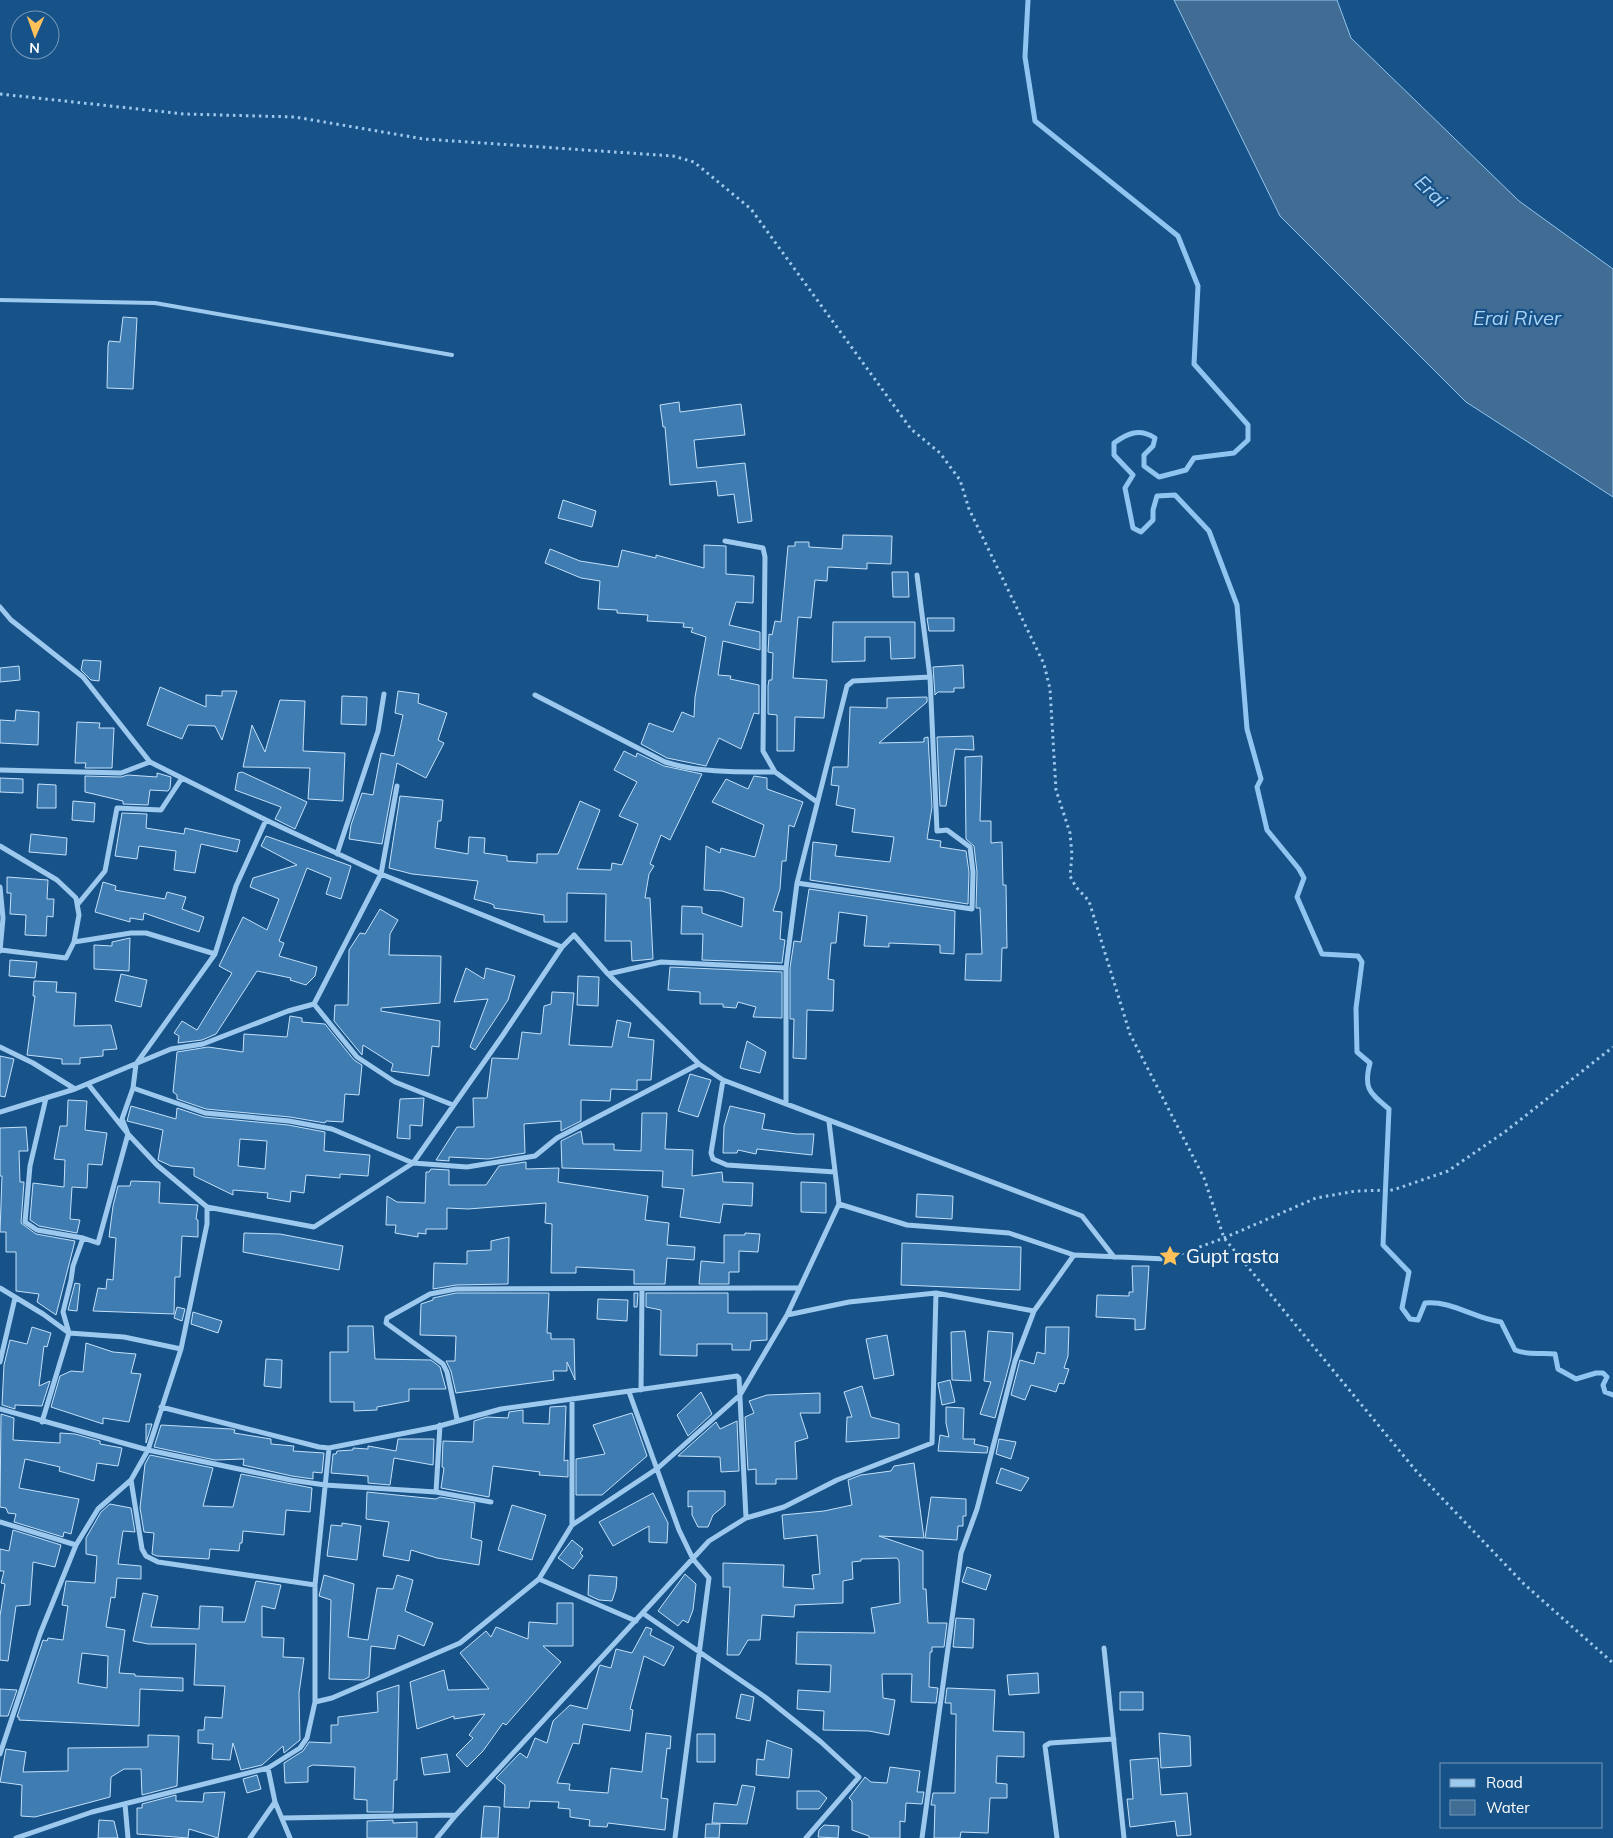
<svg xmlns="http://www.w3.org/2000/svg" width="1613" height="1838" viewBox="0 0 1613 1838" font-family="Mulish,sans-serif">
<rect width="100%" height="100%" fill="#175288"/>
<path fill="#416c93" stroke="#90c5f1" d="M1174 0H1337L1351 38 1519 201 1613 269V497L1466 402 1280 216Z"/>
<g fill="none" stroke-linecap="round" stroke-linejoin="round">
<path stroke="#90c5f1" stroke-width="5" d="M1028 0 1025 57 1035 121 1178 236 1198 286 1194 364 1248 425V440L1234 453 1194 458 1186 470 1159 477 1144 466V455L1153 446 1155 438C1139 428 1128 433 1114 443V455L1133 475 1125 488 1133 528 1141 532 1153 520V510L1157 496 1175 495 1209 531 1237 605 1247 729 1261 779 1257 787 1267 830 1299 869 1304 878 1297 897 1322 954 1358 956 1362 962 1356 1008 1357 1052 1370 1063C1363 1089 1370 1093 1389 1109L1383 1245 1409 1272 1402 1308 1410 1319 1418 1320 1425 1303C1451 1300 1475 1319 1501 1322L1515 1350C1528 1356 1541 1352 1555 1354L1558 1369 1576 1379 1596 1373H1603L1607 1377 1603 1385 1605 1392 1613 1395"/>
</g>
<path fill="#3f7cb2" stroke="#c4e1fa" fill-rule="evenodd" d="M123 317 137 318 133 389 107 388 108 346 109 341 120 342Z
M679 402 680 412 741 404 745 435 694 440 697 468 745 463 752 521 738 523 734 494 718 496 716 481 670 485 665 427H663L660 405Z
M563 500 596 511 592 527 558 518Z
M843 535 892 536 891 564 867 563V569L828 567 827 581 815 580 811 618 798 617 793 678 827 680 824 718 795 717 794 751H777V715L768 714V686L769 680H772L773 653 768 652 769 634 772 635 775 621 781 622 788 546H795V542H809V547L842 549Z
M704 545 726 546V574L754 576 753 603 736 602 729 625 760 632V650L723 641 718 675 731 676 730 679 759 685V714L754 713 741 749 719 738 706 766 667 758 641 744 649 723 673 732 682 712 694 717 695 697 706 637 691 632 693 628 683 627 684 623 647 621 648 615 617 613V610L598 609 600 581 581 578 545 563 550 549 580 561 618 567 622 550 656 558V555L704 568Z
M892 572H908L909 597H893Z
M927 618H954V631H929Z
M833 622H915V658L891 659 890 637H865V661L832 662Z
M83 660 101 661 99 681 91 680 81 670Z
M963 665 964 688H954V692H938L935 695 933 667Z
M19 666 20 680 0 682V668Z
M160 687 206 707V695L222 696V691H237L222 740 215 726 188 725 182 739 147 725Z
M398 691 419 694 418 703 447 713 438 740 444 743 426 778 397 763 382 844 349 839 351 825 362 793 373 795 381 753 394 756 403 715 395 713Z
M342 696 367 697 366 725 341 724Z
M927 697V702L879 743 924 742V738L928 737 932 807 927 839 941 841 940 847 966 851 969 872 968 904 810 880 813 842 837 845 835 856 890 862 894 837 852 832 855 809 836 805 839 786 831 785 833 767H848L850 707 887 708V698Z
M280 700 305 701 303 751 345 753 343 801 308 799 310 768 243 767 252 725 265 752Z
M16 710 39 712 38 745 0 743V720L15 721Z
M77 722 100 723 99 728H114L112 768H85L86 763H75Z
M973 736 974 750 955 749 946 806H940L937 737Z
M624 751 636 757 637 753 664 766 702 774 670 840 661 835 650 864 654 866 649 874 645 898H650L653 959 632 961 631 941H605L606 894 567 893V922H544V915L494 908V905L489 903 474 899 478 881 412 874 389 868 400 796 443 800 441 821H438L435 848 468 854 469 837 485 838 484 853 507 856V861L537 863V854H558L580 801 600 810 577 869 611 870 612 863 622 865 638 824 619 816 637 782 614 770Z
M982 756 980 821H991V843L1002 842 1003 885H1006L1007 948H1002L1001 981 965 980 966 954H982L980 908H976L977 872 974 846 966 839 965 757Z
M242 772 307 802 295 829 275 819 281 807 235 790 238 773Z
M157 773 171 777 170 788 168 791 150 790 148 805 123 804V801L85 792V776L121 777 128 775 157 777Z
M754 776 767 778V789L803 802 794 827 789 825 786 861H782L780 889 773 911 782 912 780 939 785 940 782 963 702 960 703 934H681L682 906 702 907V913L742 927 744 898 722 891 704 890 706 846 720 853 721 848 755 857 764 825 712 802 726 779 748 789Z
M0 778 23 779V793L0 792Z
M38 784 56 785V808H37Z
M73 801 95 803 94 822 72 820Z
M122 813 147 814 146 828 184 834 185 828 240 840 237 852 201 844 195 873 174 870 176 851 139 846 137 859 115 856Z
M31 834 67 838 66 855 29 852Z
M266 836 351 866 341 899 326 894 331 878 307 868 279 941 284 943 279 956 317 967 315 976 306 985 290 980 291 978 257 971 216 1034 202 1040 178 1043 179 1036 174 1033 182 1021 197 1030 232 973 219 966 243 917 267 930 279 899 250 887 253 878 297 865 261 846Z
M7 877 48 880 47 899H54L53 917 47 916 46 936 25 935 26 915 10 914 11 893H7Z
M103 882 116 886 115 890 165 899 167 892 186 897 182 909 204 917 199 932 144 913 143 920 130 918V922L95 912Z
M809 889 955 911 954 954 940 953V945L889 943V947L864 946 867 916 839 912 836 943H831L828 979 834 980 833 1011 807 1010 806 1059 793 1058 794 1019H790V968L794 941 801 942Z
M380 909 398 920 390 934 389 955 441 956 440 1003 381 1008V1011L440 1021 439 1047 432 1046 429 1076 391 1071 393 1064 363 1045 362 1055 334 1021 335 1005H348L349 950 360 933 365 934Z
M130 938 129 971 94 969V945L112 946V942Z
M10 960 37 962 35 978 9 976Z
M670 967 782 972V1018L753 1017 756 1007 738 1002 736 1008 723 1007V1004H700V992L668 990Z
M466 968 484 979 486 968 515 976 508 1000 475 1050 470 1047 488 999 454 1002Z
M121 974 147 980 141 1007 115 1001Z
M578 976 599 977 598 1006 577 1005Z
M34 981 57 982 56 992 76 993 74 1026 111 1025 117 1049 103 1050V1056L80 1058V1064H62V1059L27 1055 35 996H33Z
M552 992 574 993 569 1045 612 1047 617 1020 631 1023 628 1037 654 1040 651 1080H637V1090L611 1089 610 1101 581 1100V1121L561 1131V1121L524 1124 525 1153 488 1159 449 1157V1161L436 1160 457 1127H474L473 1098H487L492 1058 518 1059 522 1032 541 1034 544 1006 551 1004Z
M290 1016 302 1018V1022L325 1024 354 1060 362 1065 359 1095 345 1094 343 1122 326 1121 325 1123 290 1117 206 1109 177 1099V1095L173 1092 177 1052 208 1047 243 1052 244 1034 287 1037Z
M747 1041 766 1052 760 1073 740 1068Z
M0 1056 14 1059 5 1097 0 1096Z
M690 1074 711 1080 698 1117 678 1111Z
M424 1098 422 1126 410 1125V1139L397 1138 400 1099Z
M68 1100 87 1101 85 1130 107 1133 102 1165 88 1164 87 1188 72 1187 70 1219 80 1220 77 1233 39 1226 30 1220 33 1183 64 1187 65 1160 54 1159 60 1126H67Z
M131 1106 176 1119 177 1108 204 1117 288 1125 325 1132 324 1151 370 1155 368 1176 340 1174V1178L306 1175 304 1193 291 1191 290 1202 267 1198 268 1193 233 1190V1195L194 1176V1168L171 1166 158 1160 163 1130 127 1121ZM240 1139 267 1141 265 1169 238 1166Z
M730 1106 765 1114 762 1129 796 1134H814L812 1155 757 1149 756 1154 738 1150 737 1153H723L724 1126Z
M642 1113H667L665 1149 693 1150 692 1176 722 1172 723 1182 753 1183 752 1206 723 1204 720 1223 680 1217 684 1189 662 1187 663 1171 562 1168 561 1141 581 1131 583 1144H614V1150L641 1151Z
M26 1127 28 1151H19L20 1182H24L21 1223 36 1234 75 1241 56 1315 37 1302 39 1294 16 1291V1252H6V1232H0L2 1176H0V1128Z
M526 1162V1169L559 1168 558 1182 648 1196 645 1220 669 1223 667 1245 695 1247 694 1260 667 1258 665 1284H634V1270L576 1267V1273H551L552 1224 545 1223 546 1203 468 1209 447 1208V1229H426V1234L418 1233V1237L395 1233 396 1225H386L387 1196 397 1202 425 1203 426 1172H429L431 1169 449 1170V1185H486L499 1166Z
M131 1181 160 1182 159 1203 198 1205 196 1219 198 1220V1237L182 1236 180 1277H175L174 1314 93 1311 98 1288 106 1289 107 1279 113 1280 116 1238 109 1237 113 1206 118 1186H130Z
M801 1182 826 1183V1213L801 1212Z
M917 1194 953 1196 952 1219 916 1217Z
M244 1233 280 1234 343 1246 339 1270 243 1252Z
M745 1233 760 1234 758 1252 739 1251V1272H729V1284H699L701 1261 724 1263V1235H745Z
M509 1237 508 1284 456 1285 433 1289 434 1263 467 1264V1251L491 1250V1241Z
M902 1243 1021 1247 1020 1290 901 1285Z
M1132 1266H1149L1145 1329 1135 1330V1319L1096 1317 1097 1295 1129 1296V1292H1133Z
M75 1283 80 1284 77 1311 68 1310Z
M456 1293H549L547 1333H551V1339H574L575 1380 567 1362V1371H553L554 1380 456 1393 451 1371 446 1361H455L456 1336 420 1335 421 1304 433 1300V1298Z
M634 1293H638L637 1307H634Z
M646 1293H728V1313H767V1340L751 1341 750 1350H732V1344H697V1356L660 1355 661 1310 646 1307Z
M598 1299 628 1300 627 1321 597 1319Z
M177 1307 185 1309 182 1321 174 1318Z
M193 1312 222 1321 218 1333 191 1324Z
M348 1326H373L375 1359 431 1360 440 1367 446 1389H409V1401L377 1407V1410L354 1411V1402H330V1352H348Z
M32 1327 51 1333 47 1347 44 1346 39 1386 50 1381 42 1406 15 1405V1409L2 1405 4 1365 10 1340 27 1344Z
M1046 1327H1069L1068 1356 1064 1368 1069 1369 1064 1384 1059 1383 1056 1392 1031 1385 1025 1400 1011 1395 1020 1360 1034 1364 1037 1352 1045 1354Z
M965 1331 971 1381 952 1380 951 1332Z
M988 1331 1013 1333 1011 1358 995 1418 980 1414 991 1382 984 1381Z
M887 1335 894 1375 874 1379 866 1339Z
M86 1343 113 1352 136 1354 131 1373 141 1374 129 1422 103 1418V1424L51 1407 60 1376 71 1371 83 1372Z
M266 1359 282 1360 281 1388 264 1386Z
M950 1380 955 1402 942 1405 938 1383Z
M862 1386 871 1417 899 1424V1438L846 1442 847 1417H852L844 1392Z
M701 1392 712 1414 688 1436 677 1415Z
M820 1393V1413H800L808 1438 795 1442 797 1479H776V1484H756V1469L748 1470 745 1417 754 1413 749 1401 767 1395Z
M566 1406 564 1461 568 1460V1477L539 1475 540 1472 493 1466 489 1497 441 1488 444 1468 442 1467 443 1441 473 1442 474 1421 487 1417 508 1418 509 1412 523 1410V1423L549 1424 550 1407Z
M946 1407 964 1408 963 1439H975L974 1444 988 1447 987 1453 938 1451 940 1435 949 1437 946 1423Z
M632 1413 647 1456 602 1495H576V1459L605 1454 593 1425Z
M1 1414 14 1418 13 1440 60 1443V1433L75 1434 100 1441V1444L122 1448 118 1466 97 1463 94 1481 59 1471 60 1467 25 1459 19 1488 79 1499 71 1534 64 1532 63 1537 14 1522 16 1514 8 1513 6 1508 0 1507Z
M737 1421 739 1471 721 1472 720 1457 678 1456 716 1422 720 1429Z
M146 1424H152L146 1443Z
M161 1425 231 1429 235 1430 234 1433 271 1439V1444L294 1446 293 1451 324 1453 322 1473 313 1472V1479L292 1476 243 1465 244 1459 215 1460 154 1447Z
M398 1439H434L433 1465 394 1458 390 1485 368 1483V1476L331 1473 333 1454H336L337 1451 353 1450V1448L368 1449V1446L396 1451Z
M999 1439 1016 1442 1011 1459 996 1454Z
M150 1455 213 1468 203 1506 233 1507 241 1474 312 1488 310 1512 286 1510 284 1535 243 1531 242 1543H240L239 1551 210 1549 209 1559 157 1556 152 1554 154 1533 144 1532 140 1508 145 1464Z
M914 1463 924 1538 879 1536 923 1551V1589H926L928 1623H947L944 1647H932V1652H930L929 1687 938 1688 936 1703 911 1702 912 1674H882L883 1698 895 1700 889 1735 869 1731 823 1730 824 1711 797 1709 798 1690 830 1692 831 1665 796 1664 797 1632 875 1633 871 1608 900 1603 899 1561 897 1558 861 1559V1561L852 1562 853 1579 843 1581V1603L795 1605 794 1617 762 1615 760 1640H748L739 1655H727L730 1587H723V1563L784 1565 783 1587 814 1589 812 1575 820 1574 817 1535 784 1539 782 1515 824 1511 852 1505 848 1480 861 1475 891 1471 894 1466Z
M1001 1468 1029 1478 1021 1491 996 1483Z
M688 1491H725V1505L713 1515 708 1527H698L692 1515V1506L688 1507Z
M367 1492 436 1499 440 1497 475 1503 471 1538 482 1541 479 1565 437 1558 411 1550 409 1561 383 1556 389 1522 366 1519Z
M653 1493 668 1523 667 1543 649 1542V1526L613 1546 599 1522Z
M931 1497 966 1499V1516H963V1526H958L957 1540 925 1538Z
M110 1504 131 1508 135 1532 123 1531 118 1564 141 1566V1579L117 1578 115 1598 111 1597 106 1627 125 1630 119 1673 135 1674V1676L183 1678V1691L140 1689 139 1726 19 1720V1717H17L43 1640 47 1641 48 1638 63 1640 68 1606 62 1605 66 1581 95 1583 97 1556 86 1554V1538L101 1512ZM82 1653 108 1656 107 1688 78 1683Z
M512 1505 546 1515 532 1560 498 1550Z
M342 1523 361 1526 357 1560 327 1556 331 1525 342 1526Z
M13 1530 61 1545 55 1567 33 1562 30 1605 16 1606 8 1661 0 1660V1616L5 1584 1 1583 4 1571H0V1549L9 1551Z
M572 1540 583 1549 580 1553 583 1556 573 1569 558 1558Z
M967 1567 991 1575 986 1590 962 1582Z
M685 1574 696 1584 693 1610 688 1623 683 1620 678 1626 658 1611Z
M324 1575 354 1584 348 1637 368 1640 377 1588 393 1589 397 1575 413 1580 405 1611 433 1623 424 1646 398 1635 395 1649 371 1646 369 1677 363 1680 329 1679 331 1600 319 1596Z
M589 1575 617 1577 616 1589 612 1601 599 1600 588 1595Z
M256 1581 281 1585 275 1609 262 1606V1637L284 1638 283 1657 304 1658 299 1693 300 1740 284 1753 283 1746 262 1765 241 1770 233 1743 230 1760 212 1759 213 1744 198 1743V1730H204L205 1717 222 1718 225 1686 194 1685 196 1644H148L133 1641 143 1593 158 1596 151 1627 199 1629 200 1606 223 1607 222 1622H245Z
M557 1603H573V1646H543L561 1662 506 1725 503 1723 483 1751 467 1767 456 1755 473 1738 469 1735 485 1714 454 1719V1716L417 1729 410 1682 444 1670 448 1690 489 1689 460 1653 486 1631 491 1637 496 1627 528 1639 529 1622 557 1624Z
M956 1618 974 1619 973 1648 953 1647Z
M646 1627 652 1629 650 1635 674 1647 664 1666 644 1656 630 1709 633 1710 630 1731 583 1724 579 1744 573 1743 557 1783 570 1784 569 1790 608 1793 611 1768 642 1772 646 1733 671 1736 670 1749 667 1748 661 1798 668 1799 665 1830 608 1823 607 1827 589 1826 590 1820 570 1817V1809L558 1808 559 1802 530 1801 529 1808 504 1807 505 1785 496 1778 520 1753 527 1758 535 1738 547 1743 553 1721 570 1705 587 1709 599 1667 600 1665 611 1668 616 1649 632 1653Z
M1038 1673 1039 1693 1009 1695 1007 1675Z
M399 1685 397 1780H394L393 1812H367V1800L354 1799 355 1767 313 1765 308 1767V1782L285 1783 284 1763 303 1751 309 1742 331 1743V1725H338V1717L378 1712 377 1692Z
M947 1688 995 1690 993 1731 1024 1732V1757L997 1756 996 1783 1007 1784V1798H990L988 1833 961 1832 960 1838H934L935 1805H931L933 1793H955L956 1714H951V1703H945Z
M0 1689 17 1690 8 1716H0Z
M1120 1692H1143V1710H1120Z
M741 1694 754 1697 750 1721 736 1718Z
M1159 1733 1190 1736 1191 1766 1161 1768Z
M697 1734H715V1762H697Z
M148 1735 179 1736 177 1786 142 1795 141 1769H124L111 1777 110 1797 35 1817 21 1816 22 1785 0 1782 6 1749 26 1752 23 1772 68 1771V1748L148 1747Z
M767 1740 792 1749 789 1778 756 1775 757 1759 764 1760Z
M447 1754 450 1772 424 1775 421 1758Z
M1158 1758 1161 1795 1187 1793 1191 1835 1177 1836 1175 1821 1130 1827 1127 1799H1133L1130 1760Z
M890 1767 920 1771 917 1792H924L922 1804 906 1803 905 1822 900 1821V1838H869V1836L852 1830V1801L849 1798 865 1777 871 1782 887 1783Z
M257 1775 261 1789 247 1793 243 1779Z
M742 1785 755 1787 747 1824 712 1823 714 1803 737 1805Z
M797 1791H819L827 1798 819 1809H797Z
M225 1792 218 1838 189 1829 188 1838 137 1834V1808H142V1804L176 1795V1801L203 1802 204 1793Z
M484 1806 500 1807 498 1838H481Z
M99 1820 114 1821 118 1838H98Z
M393 1820V1823L417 1822V1838H367V1821Z
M706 1824H720L719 1838H705Z
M824 1825 839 1826 838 1838 818 1837 819 1830Z"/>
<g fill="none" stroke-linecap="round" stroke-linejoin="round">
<path stroke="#9ec9ee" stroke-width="3" stroke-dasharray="2.5 4" stroke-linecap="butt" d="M0 94 184 114 295 117 424 139 673 156 694 162 751 209 911 429 940 453 960 480 969 509 1044 664 1050 689 1056 790 1070 833 1072 855 1070 876 1076 887 1089 901 1130 1034 1204 1178 1224 1238 1417 1472 1524 1584 1613 1663
M1175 1256 1224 1238 1316 1198 1356 1191 1393 1190 1448 1171 1506 1131 1613 1047"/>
<path stroke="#9ec9ee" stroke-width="4" d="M0 300 155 303 452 355"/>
<path stroke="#9ec9ee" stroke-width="5" d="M725 541 763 548 765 557 763 751 775 772 817 802
M0 607 11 620 83 677 150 762 266 820 381 874 562 947 574 935 608 974 699 1064 723 1080 1082 1216 1114 1257
M535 695 665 762C701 773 737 772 775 772
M0 770 121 773 150 762
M0 846 57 880 76 898 79 915 74 942 66 958 1 950
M337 854 378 731 384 694
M797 883 972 909 973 872 970 847 947 830 937 831 930 677 917 575
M0 887 3 918 0 951
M78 904 105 871 117 808 161 810 182 778
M74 942 131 933H146L215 954
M608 974 661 962 786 968
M314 1004 357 1057 395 1082 453 1105
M0 1047 33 1063 75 1089
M723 1080 711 1153 713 1159 727 1165 835 1172
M133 1088 205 1113 289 1121 332 1129 413 1163 467 1167 535 1156 557 1138 699 1064
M46 1098 30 1166 25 1222 37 1230 83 1238
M786 1103V968L797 883 847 686 853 681 930 677
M0 1112 75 1089 171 1049 203 1044 288 1011 314 1004 381 874 397 786
M839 1204 907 1225 1009 1233 1074 1255
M207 1207 314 1227 413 1163 503 1035 562 947
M0 1288 43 1314 69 1333 124 1337 181 1349
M787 1315 839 1204 829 1122
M0 1362 15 1298
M641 1390 642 1290
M629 1392 679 1530 693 1559 709 1578 675 1838
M572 1399V1525
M161 1407 319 1447 329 1448 436 1427 501 1409 737 1376 739 1378 746 1518
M0 1409 148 1450 291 1480 325 1485 436 1492 491 1502
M457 1419 447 1372 443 1364 386 1323 387 1318 430 1294 456 1289 799 1288
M42 1422 69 1333 63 1312 71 1280 73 1266 83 1238 98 1243 128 1134 122 1119 133 1088 136 1064 215 954 236 886 266 820
M131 1480 142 1549 146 1556 158 1562 315 1585
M436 1492 440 1425
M0 1522 76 1545
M539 1579 636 1621
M644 1614 765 1697 821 1742 859 1777 806 1838
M1104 1648 1124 1838
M315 1702V1585L329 1448
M0 1754 40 1634 76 1545 98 1509 131 1480 148 1450 181 1349 207 1224V1207L157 1165 128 1134 88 1084
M268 1768 275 1802 290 1838
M125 1804 128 1838
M282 1818 456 1815
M16 1838 92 1812 268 1768 300 1748 307 1738 315 1702 332 1698 460 1643 539 1579 572 1525 658 1468 740 1395 787 1315 849 1302 936 1293 1034 1311 1074 1255 1166 1259
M250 1838 275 1802
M437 1838 456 1815 709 1541 746 1518 784 1507 837 1480 932 1443 936 1293
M922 1838 961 1553 977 1509 1015 1361 1034 1311
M1057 1838 1045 1746 1050 1743 1114 1739"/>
</g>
<defs>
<g id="sight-bare" transform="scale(1.725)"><path d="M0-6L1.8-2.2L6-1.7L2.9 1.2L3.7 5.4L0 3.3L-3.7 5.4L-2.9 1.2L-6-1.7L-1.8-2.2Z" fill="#ffc25b" stroke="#175288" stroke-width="2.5" paint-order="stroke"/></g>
</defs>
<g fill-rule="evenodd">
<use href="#sight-bare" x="1170" y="1256"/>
</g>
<g text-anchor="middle" stroke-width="4.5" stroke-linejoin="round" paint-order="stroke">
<g font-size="19" fill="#fff" stroke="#175288" text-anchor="start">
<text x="1186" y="1263">Gupt rasta</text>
</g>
<g font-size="20" font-style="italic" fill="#aad3f5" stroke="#175288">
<text transform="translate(1431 191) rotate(44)" y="7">Erai</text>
<text x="1517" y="325">Erai River</text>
</g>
</g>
<rect x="1440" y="1763" width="162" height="65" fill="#175288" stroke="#7497b8"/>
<rect x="1450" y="1779" width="25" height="8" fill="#9ec9ee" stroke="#7497b8"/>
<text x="1486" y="1788" font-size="15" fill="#ffffff">Road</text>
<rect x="1450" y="1800" width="25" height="15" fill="#416c93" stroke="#7497b8"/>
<text x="1486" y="1813" font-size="15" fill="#ffffff">Water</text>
<g transform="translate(35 35) rotate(182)"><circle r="24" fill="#175288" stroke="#7497b8"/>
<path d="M0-4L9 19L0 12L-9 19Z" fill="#ffc25b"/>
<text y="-8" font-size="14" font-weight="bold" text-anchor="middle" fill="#ffffff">N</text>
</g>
</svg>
